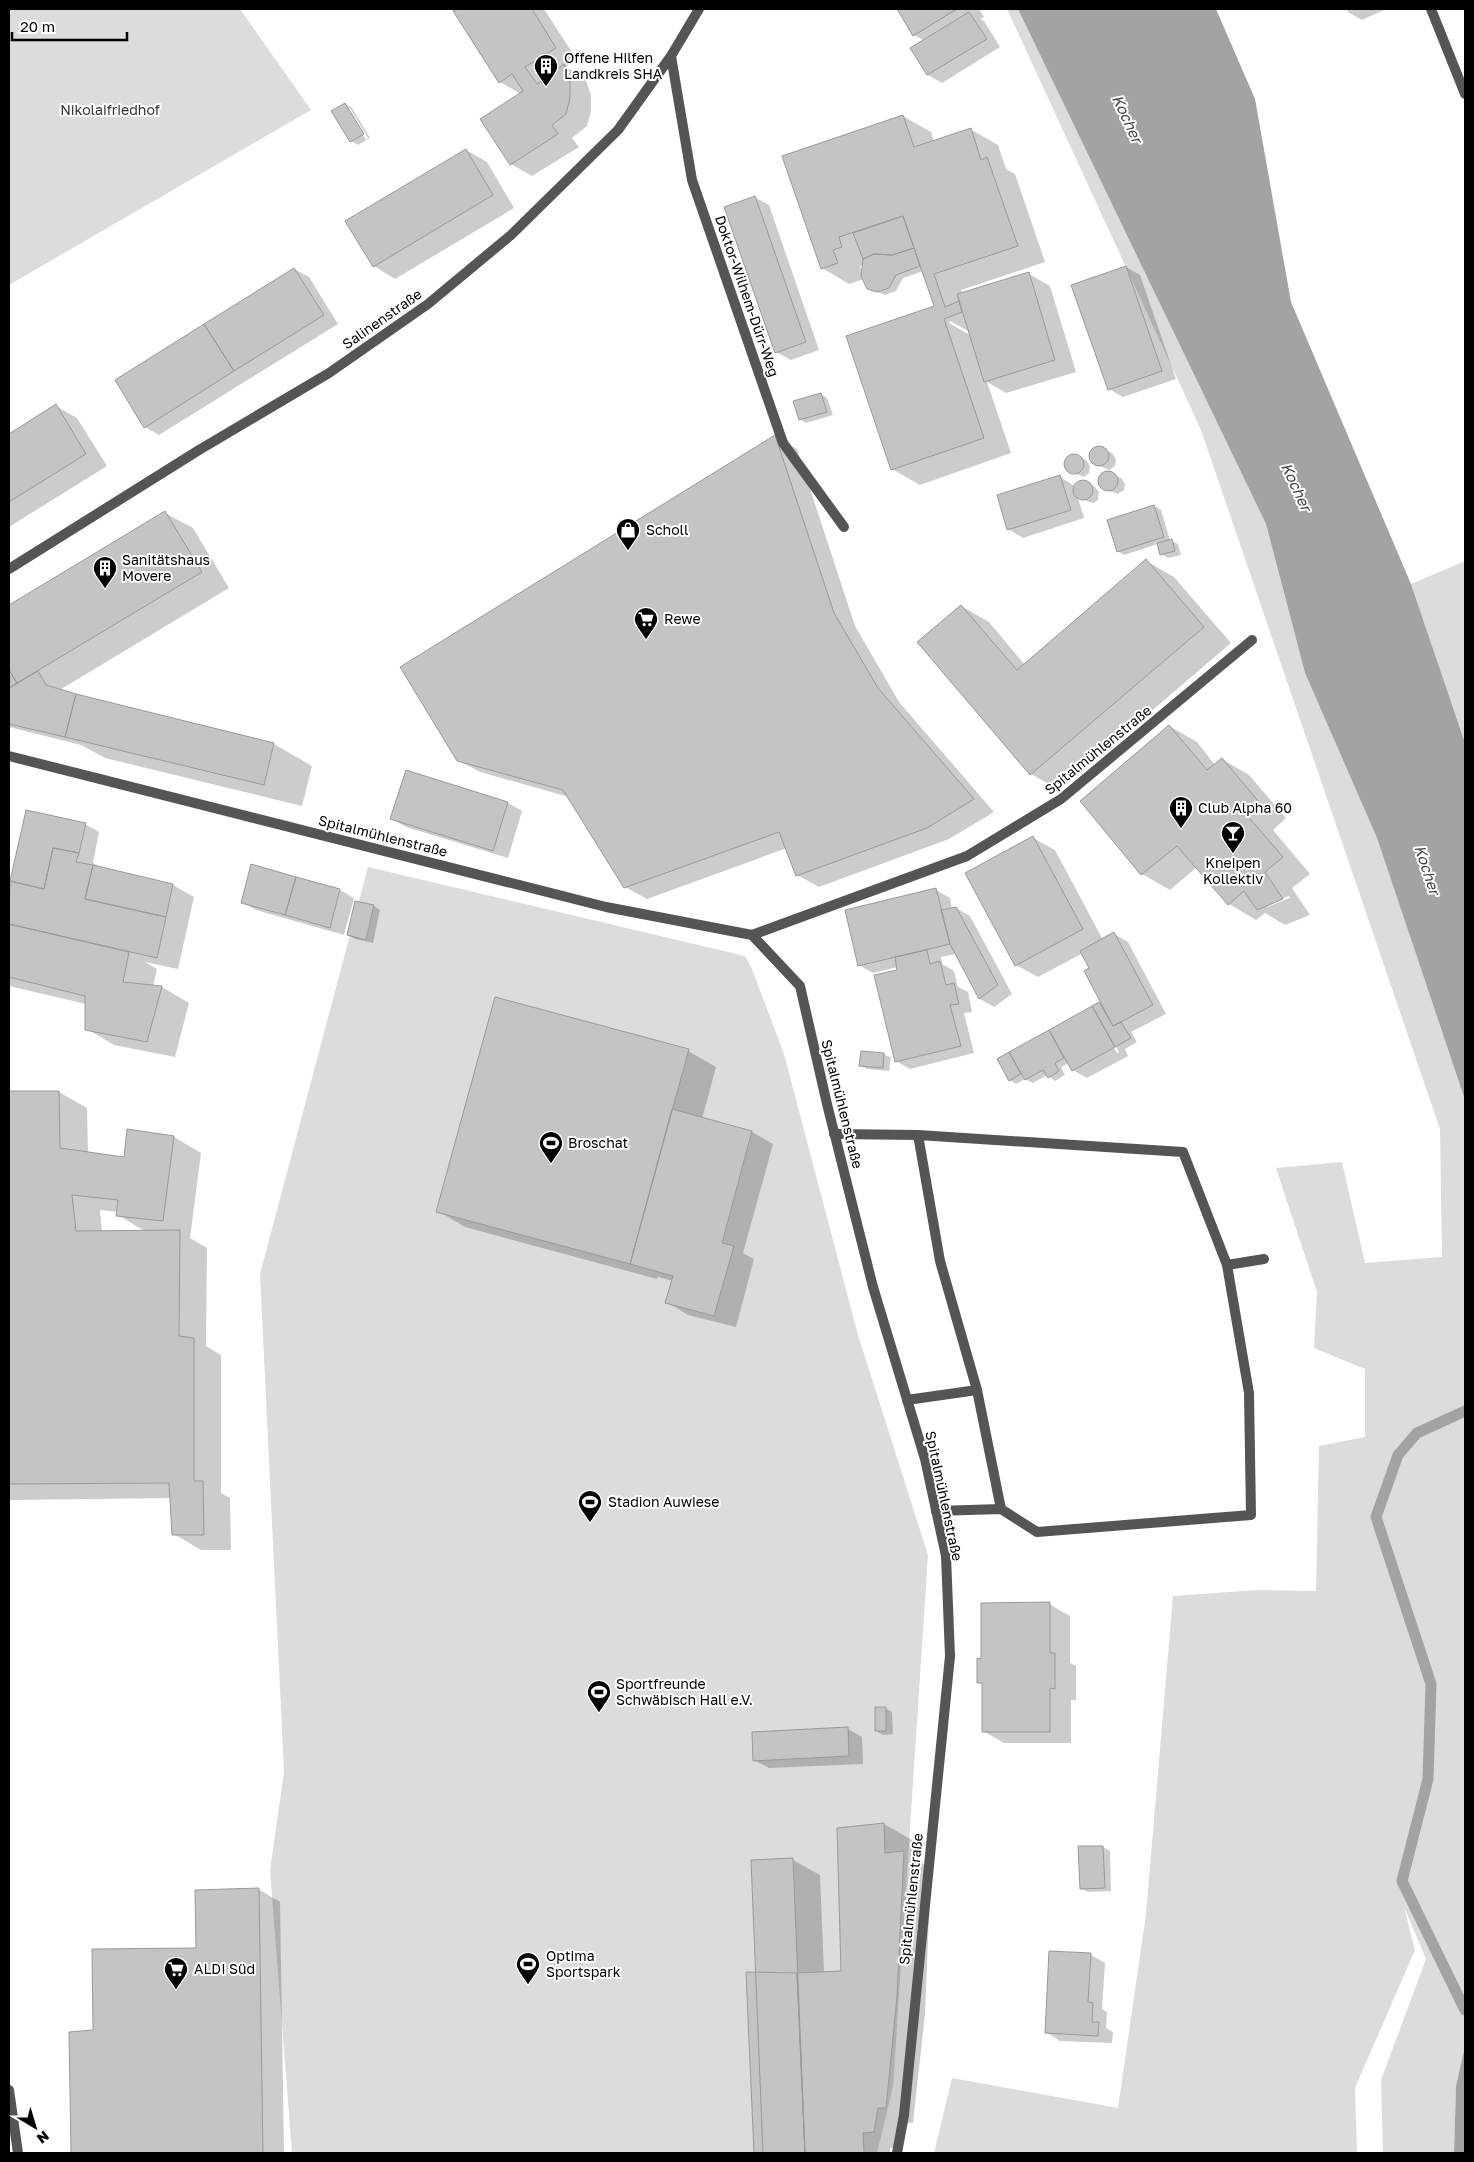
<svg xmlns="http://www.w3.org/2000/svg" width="1474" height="2162" viewBox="0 0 1474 2162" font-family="'Golos Text',sans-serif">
<rect width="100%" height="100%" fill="#fff"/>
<path fill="#dcdcdc" d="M9 9H240L311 110 9 285Z
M1007 9H1018L1266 524 1305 673 1377 838 1465 1100V2048L1456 2086 1454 2153H1383L1381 2080 1426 1959 1404 1907 1415 1950 1355 2088 1357 2153H934L952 2078 1118 2108 1146 1914 1173 1596 1257 1590 1316 1591 1319 1446 1365 1437V1369L1314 1348 1317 1292 1276 1168 1342 1162 1365 1263 1442 1257 1440 1129 1201 430Z
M1465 561V743L1411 584Z
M368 867 745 956 752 969 784 1054 858 1335 928 1555 893 2086 877 2153H292L270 1870 284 1772 260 1274Z"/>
<path fill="#a3a3a3" d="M1018 9H1216L1255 99 1291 302 1411 584 1465 743V1100L1377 838 1305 673 1266 524Z
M1465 2046V2153H1454L1456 2086Z"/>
<path fill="#0003" fill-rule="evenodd" d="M459 9H544L577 60 566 67 585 78 591 95V111L587 126 572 138 579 147 532 176 511 164 521 94 500 82 455 11Z
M898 9H979L984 17 980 19 984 21 1000 47 942 83 928 75 912 48 925 41 914 35Z
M1347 9H1386L1362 20 1348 12Z
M345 104 352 108 370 138 358 145 351 141ZM347 108H350L368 138 366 140Z
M903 116 931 132 934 142 970 129 998 145 1006 169 1015 174 1045 262 961 290 963 294 1029 274 1050 286 1076 372 1006 393 987 382 1011 453 920 485 892 469 935 307 923 271 903 278 896 291 885 295 868 288 864 279 849 284 822 268ZM863 265 862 273 860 266ZM950 321 970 332V335L949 323Z
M466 150 487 162 514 208 395 279 374 266 347 221Z
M754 197 769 205 819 350 791 360 776 352Z
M1126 267 1140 275 1176 379 1123 397 1109 389Z
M294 269 309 277 338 324 159 435 145 427Z
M821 394 827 398 833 415 806 423 800 419Z
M56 406 77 418 107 466 9 527V435Z
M775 437 797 449 855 626 899 702 994 812 949 839 819 887 797 875 787 848 647 899 625 887 569 797 480 772 458 760Z
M1097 447 1112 453 1116 459 1115 466 1109 470 1095 464 1090 458 1092 451Z
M1072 455 1086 460 1090 466 1089 473 1084 477 1069 471 1065 466 1066 459Z
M1106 472 1121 478 1125 484 1124 490 1118 494 1104 489 1100 483 1101 476Z
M1059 476 1074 486 1081 481 1088 483 1095 487 1099 492 1098 500 1093 503 1078 498 1084 518 1023 538 1008 529Z
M1154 506 1161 510 1170 540 1178 544 1181 555 1168 558 1161 554 1158 544 1124 555 1118 551Z
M165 513 193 528 229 588 58 691 274 744 312 766 302 806 105 758 81 745 9 727V607Z
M1146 561 1174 577 1231 643 1059 790 1031 774 919 642 961 606 989 622 1025 665Z
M1169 726 1197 742 1215 765 1222 759 1249 775 1286 818 1273 830 1310 874 1292 888 1310 915 1285 925 1265 913 1256 920 1229 904 1197 867 1170 890 1142 874 1081 801ZM1289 896 1290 898 1267 907 1266 905Z
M406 771 508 803 522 811 508 858 406 827 392 819Z
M85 824 99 832 93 863 100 867 173 885 194 897 178 969 145 962 157 969 153 986 162 987 189 1003 175 1057 114 1045 87 1029 86 1004 9 986V893L11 882Z
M1033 838 1055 850 1103 940 1114 934 1128 942 1166 1014 1131 1032 1137 1042 1125 1049 1128 1056 1087 1078 1073 1070 1069 1063 1061 1067 1065 1075 1055 1081 1047 1075 1033 1083 1025 1079 1016 1084 1010 1080 998 1059 1099 1003 1103 1005 1091 968 1083 953 1038 977 1016 965ZM1097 1018H1100L1119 1052 1117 1053Z
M252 866 340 890 354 898 344 935 256 910 242 902Z
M936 890 950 898 952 909 956 908 970 916 1012 994 994 1007 980 999 956 954 941 957 942 964 954 971 958 987 968 992 972 1012 964 1013 974 1053 910 1069 896 1061 898 967 873 973 859 965Z
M374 906 380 910 373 943 355 939 348 935Z
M688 1051 716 1067 702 1119 752 1132 773 1144 743 1253 754 1259 736 1327 688 1315 667 1302 673 1281 658 1277 657 1279 465 1227 438 1211Z
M862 1052 884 1054 891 1058 889 1071 867 1069 860 1065Z
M59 1092 87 1108 88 1153 126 1159 174 1137 201 1153 190 1238 207 1248 206 1346 221 1355V1493L230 1498 231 1550H201L174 1534 172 1498 9 1500V1093ZM100 1210 118 1212V1215L146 1232H102Z
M1049 1604 1070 1616V1663L1076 1666V1700H1071V1743H1004L983 1731V1685L979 1682 983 1660Z
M885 1708 892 1712 893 1734 883 1735 876 1731Z
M848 1729 862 1737 863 1764 769 1768 754 1760Z
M884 1824 912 1840V1857L931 1868 925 2014 913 2123H906L901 2148H890V2153H756L747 1974H757L793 1860 820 1875 824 1973 842 1972 839 1829Z
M1103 1847 1110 1851 1111 1891 1088 1892 1081 1888Z
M258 1889 280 1902 284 2153H72L70 2033 94 2032 197 1949Z
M1051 1952 1091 1955 1105 1963 1102 2009 1107 2012 1106 2028 1113 2032 1112 2043 1060 2041 1046 2032Z"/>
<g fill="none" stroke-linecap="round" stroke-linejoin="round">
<path stroke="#a3a3a3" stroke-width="11" d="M1465 1411 1417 1433 1398 1455 1376 1517 1431 1684 1428 1779 1402 1881 1465 2010"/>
</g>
<path fill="#c4c4c4" stroke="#999" d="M457 9H532L556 48 525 67 537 84 564 64 570 82V98L566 114 552 125 558 134 510 165 480 119 523 91 512 74 499 83 453 11Z
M897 9H957L913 36Z
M969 12 987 39 927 75 910 48Z
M345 103 364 134 350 142 331 111Z
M903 115 914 147 971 128 981 160 987 157 1018 246 934 274 945 307 959 301 962 312 944 319 984 438 891 470 846 336 934 306 914 248 903 216 839 237 842 247 833 250 838 263 821 269 782 156Z
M466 149 493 195 373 267 345 221Z
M755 196 806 342 775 353 724 207Z
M903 216 914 248 892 255 874 254 863 259 853 233Z
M914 248 920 266 896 275 889 288 877 292 867 289 861 276 863 259 874 254 892 255Z
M1126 266 1162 371 1108 390 1071 285Z
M294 268 324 315 234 371 204 324Z
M1029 272 1055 360 984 382 957 294Z
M204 324 234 371 144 428 115 380Z
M821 393 827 412 799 420 793 401Z
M56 404 86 454 9 502V434Z
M775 435 834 613 878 688 974 799 927 828 796 876 779 832 624 888 563 790 457 761 400 667Z
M1089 456a10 10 0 1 1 20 0a10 10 0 1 1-20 0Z
M1064 464a10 10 0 1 1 20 0a10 10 0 1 1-20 0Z
M1098 481a10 10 0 1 1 20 0a10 10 0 1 1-20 0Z
M1060 475 1071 510 1007 530 997 495Z
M1073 490a10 10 0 1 1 20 0a10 10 0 1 1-20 0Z
M1154 505 1164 537 1117 552 1107 520Z
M165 511 202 572 17 683 9 670V605Z
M1172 539 1175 551 1160 555 1157 543Z
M1146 559 1204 627 1030 775 917 642 961 605 1017 670Z
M9 670 17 683 9 688Z
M38 671 46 685 76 694 65 737 9 724V688Z
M76 694 274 743 264 785 65 737Z
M1169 725 1207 770 1222 758 1259 802 1246 814 1283 857 1265 872 1283 899 1257 910 1244 891 1228 905 1177 846 1141 875 1080 801Z
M406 770 508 802 493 851 390 819Z
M26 810 86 823 79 853 53 848 44 889 10 881Z
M1033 836 1083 929 1015 966 965 873Z
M53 848 79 853 76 862 93 865 85 899 166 917 157 958 9 924 10 881 44 889Z
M251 864 296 877 285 915 241 903Z
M93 865 173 884 166 917 85 899Z
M296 877 340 889 330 928 285 915Z
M936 888 950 944 858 966 845 910Z
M355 901 374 905 366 940 347 935Z
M956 907 998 985 979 999 950 944 941 910Z
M9 924 129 952 123 982 162 986 147 1042 85 1030V996L9 977Z
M1114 932 1153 1005 1113 1026 1084 971 1089 968 1080 951Z
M927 950 930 964 940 961 946 985 954 983 959 1004 950 1005 961 1046 895 1062 874 975 897 970 895 957Z
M495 997 689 1049 630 1264 436 1212Z
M1099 1002 1113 1026 1121 1022 1131 1038 1115 1047 1092 1006Z
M1092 1006 1115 1047 1072 1071 1049 1030Z
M1049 1030 1064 1058 1055 1063 1059 1071 1048 1078 1043 1070 1025 1080 1009 1052Z
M861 1051 884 1053 883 1068 859 1066Z
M1009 1052 1021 1074 1009 1081 997 1059Z
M9 1091H59L60 1148 124 1157 127 1129 174 1136 163 1221 116 1216 118 1200 72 1195 76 1231 180 1230 179 1336 194 1338V1481H203L204 1535H172L169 1483 9 1484Z
M672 1109 752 1131 722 1243 734 1246 714 1316 665 1303 673 1276 630 1264Z
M1050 1602V1653H1055V1689L1050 1688V1732H982V1683H977V1658L981 1659V1603Z
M875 1707H886V1731H875Z
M848 1727 849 1756 753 1761 752 1732Z
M884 1823 885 1853 904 1851 897 1997 886 2108H878L874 2132 863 2133 864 2153H805L797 1973 841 1971 837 1828Z
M1078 1846H1103L1105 1888 1080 1889Z
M793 1858 805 2153H763L751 1860Z
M259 1888 263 2153H71L69 2032 93 2030 92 1949 196 1948 195 1890Z
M1049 1951 1091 1953 1088 2002 1093 2003 1092 2022H1099L1098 2036 1045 2033Z
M746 1972 797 1973 805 2153H754Z"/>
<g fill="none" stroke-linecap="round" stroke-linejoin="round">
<path stroke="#555" stroke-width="10" d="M834 1134 918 1135 940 1261 977 1390 1001 1509 1037 1532 1251 1515 1249 1393 1227 1265 1183 1152 918 1135
M1227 1265 1264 1259
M907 1400 977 1390
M936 1511 1001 1509"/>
<path stroke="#555" stroke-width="10" d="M1431 9 1465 94
M671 56 692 180 783 443 844 527
M9 569 199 450 329 373 428 304 511 235 618 130 671 56 699 9
M9 756 606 907 752 935 800 986 827 1104 873 1287 925 1459 946 1556 950 1656 904 2115 897 2153
M752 935 967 856 1061 799 1252 640
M9 2090 18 2153"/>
</g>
<defs>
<g id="building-pin" transform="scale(1.25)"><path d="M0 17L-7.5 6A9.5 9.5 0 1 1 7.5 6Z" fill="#000" stroke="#fff"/><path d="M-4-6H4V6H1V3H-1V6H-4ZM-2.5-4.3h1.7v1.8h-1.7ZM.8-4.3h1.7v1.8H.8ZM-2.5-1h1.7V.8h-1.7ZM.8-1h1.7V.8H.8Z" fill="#fff"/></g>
<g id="shop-pin" transform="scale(1.25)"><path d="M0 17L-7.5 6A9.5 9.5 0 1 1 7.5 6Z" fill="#000" stroke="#fff"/><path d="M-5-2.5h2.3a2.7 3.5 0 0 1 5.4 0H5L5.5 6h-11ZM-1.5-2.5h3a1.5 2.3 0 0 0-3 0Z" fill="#fff"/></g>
<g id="supermarket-pin" transform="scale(1.25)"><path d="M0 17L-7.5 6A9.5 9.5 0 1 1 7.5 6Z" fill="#000" stroke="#fff"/><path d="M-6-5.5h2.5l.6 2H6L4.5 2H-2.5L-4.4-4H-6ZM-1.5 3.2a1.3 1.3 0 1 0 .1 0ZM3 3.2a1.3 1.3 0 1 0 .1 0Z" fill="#fff"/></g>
<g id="bar-pin" transform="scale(1.25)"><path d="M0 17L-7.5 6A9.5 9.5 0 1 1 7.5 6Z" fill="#000" stroke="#fff"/><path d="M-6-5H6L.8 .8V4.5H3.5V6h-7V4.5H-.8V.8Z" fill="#fff"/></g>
<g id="stadium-pin" transform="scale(1.25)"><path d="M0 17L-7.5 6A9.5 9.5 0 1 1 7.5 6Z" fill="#000" stroke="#fff"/><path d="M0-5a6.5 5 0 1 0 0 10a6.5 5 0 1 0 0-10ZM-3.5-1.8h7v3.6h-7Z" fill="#fff"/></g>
</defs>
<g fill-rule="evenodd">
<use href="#building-pin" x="546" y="66"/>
<use href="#shop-pin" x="628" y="530"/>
<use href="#building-pin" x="105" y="568"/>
<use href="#supermarket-pin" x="646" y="619"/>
<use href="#building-pin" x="1181" y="808"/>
<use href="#bar-pin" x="1233" y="833"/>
<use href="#stadium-pin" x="551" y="1143"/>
<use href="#stadium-pin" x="590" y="1502"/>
<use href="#stadium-pin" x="599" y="1692"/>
<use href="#stadium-pin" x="528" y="1964"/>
<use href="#supermarket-pin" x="176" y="1969"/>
</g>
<g text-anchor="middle" stroke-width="4" stroke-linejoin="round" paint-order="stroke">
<g font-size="14" fill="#000" stroke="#fff" text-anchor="start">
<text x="564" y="63">Offene Hilfen<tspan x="564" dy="16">Landkreis SHA</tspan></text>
<text x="646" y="535">Scholl</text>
<text x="122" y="565">Sanitätshaus<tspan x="122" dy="16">Movere</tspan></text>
<text x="664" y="624">Rewe</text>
<text x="1198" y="813">Club Alpha 60</text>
<text x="1233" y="868" text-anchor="middle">Kneipen<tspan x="1233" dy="16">Kollektiv</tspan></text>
<text x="568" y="1148">Broschat</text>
<text x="608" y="1507">Stadion Auwiese</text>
<text x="616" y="1689">Sportfreunde<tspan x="616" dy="16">Schwäbisch Hall e.V.</tspan></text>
<text x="546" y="1961">Optima<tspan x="546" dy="16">Sportspark</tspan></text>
<text x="194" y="1974">ALDI Süd</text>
</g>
<g font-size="14" fill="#333" stroke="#fff">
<text x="110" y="115">Nikolaifriedhof</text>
</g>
<g font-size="14" fill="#000" stroke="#fff">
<text transform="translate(747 296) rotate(71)" y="5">Doktor-Wilhem-Dürr-Weg</text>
<text transform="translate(382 319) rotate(-35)" y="5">Salinenstraße</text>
<text transform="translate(1098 750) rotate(-39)" y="5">Spitalmühlenstraße</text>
<text transform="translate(383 836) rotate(14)" y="5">Spitalmühlenstraße</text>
<text transform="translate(842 1104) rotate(76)" y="5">Spitalmühlenstraße</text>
<text transform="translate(944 1496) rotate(78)" y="5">Spitalmühlenstraße</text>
<text transform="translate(911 1899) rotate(-84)" y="5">Spitalmühlenstraße</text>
</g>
<g font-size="15" font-style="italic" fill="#444" stroke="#fff">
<text transform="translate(1127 119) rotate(65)" y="5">Kocher</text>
<text transform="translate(1296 487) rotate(65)" y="5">Kocher</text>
<text transform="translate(1427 870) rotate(72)" y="5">Kocher</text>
</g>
</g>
<rect width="1474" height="2162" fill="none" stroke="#000000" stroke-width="20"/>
<g transform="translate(35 2127) rotate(142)" stroke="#ffffff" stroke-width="4" paint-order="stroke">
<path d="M0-4L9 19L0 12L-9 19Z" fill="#000000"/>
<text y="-8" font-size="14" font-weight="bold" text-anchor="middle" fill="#000000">N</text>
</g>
<path d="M12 32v8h115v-8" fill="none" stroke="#000000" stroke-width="2.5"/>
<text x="20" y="32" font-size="15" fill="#000000" stroke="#ffffff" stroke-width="4" paint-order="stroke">20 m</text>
</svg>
